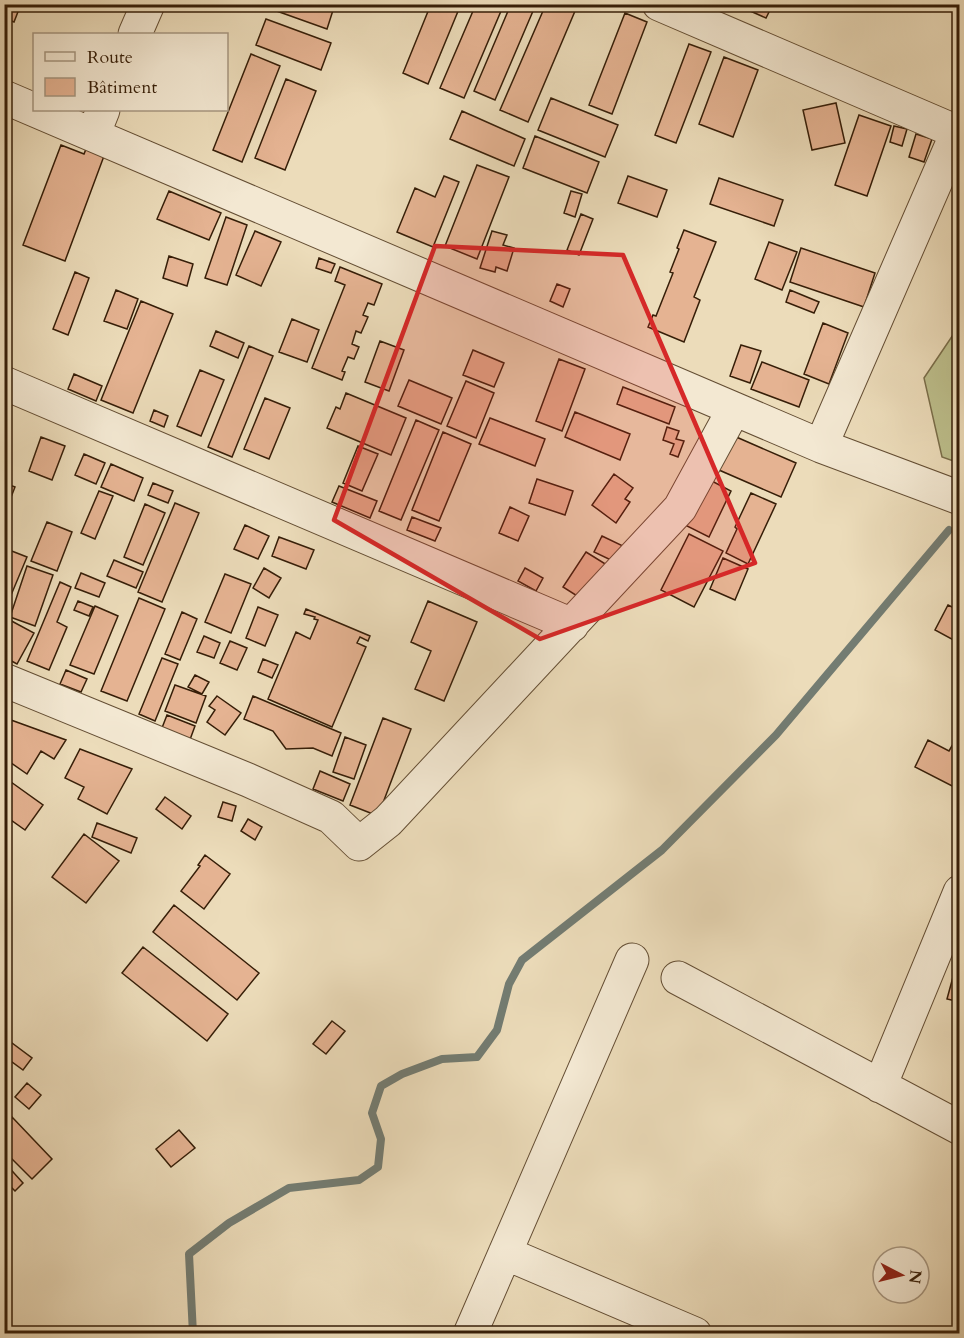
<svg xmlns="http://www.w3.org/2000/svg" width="964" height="1338" viewBox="0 0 964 1338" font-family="Cardo,serif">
<rect width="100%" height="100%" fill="#ecdcba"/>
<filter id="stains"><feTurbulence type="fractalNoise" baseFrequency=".00333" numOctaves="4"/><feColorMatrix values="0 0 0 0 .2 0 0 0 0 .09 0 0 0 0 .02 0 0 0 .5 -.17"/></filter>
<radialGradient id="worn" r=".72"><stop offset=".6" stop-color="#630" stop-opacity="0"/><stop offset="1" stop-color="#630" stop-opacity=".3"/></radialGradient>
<path fill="#bdbf8c" stroke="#7a6e4a" stroke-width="1.5" d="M959 326V463L942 457 924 378Z"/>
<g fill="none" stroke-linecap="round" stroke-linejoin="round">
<path stroke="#737c72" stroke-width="8" d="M193 1334 189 1254 229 1223 289 1188 359 1180 378 1167 381 1139 372 1113 381 1086 402 1074 442 1059 477 1057 497 1030 509 984 522 960 662 850 776 735 949 530"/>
</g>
<path fill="#e5b392" stroke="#361e08" stroke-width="1.5" d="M4 4H21L14 22 4 18Z
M273 4H335L327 29 271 9Z
M431 4H461L428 84 403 73Z
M476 4H504L464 98 440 88Z
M511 4H536L495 100 474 91Z
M546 4H578L528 122 500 110Z
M750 4H773L766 18 748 10Z
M625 13 647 22 612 114 589 105Z
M266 19 331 43 321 70 256 45Z
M689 44 711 52 676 143 655 135Z
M251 54 280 66 242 162 213 150Z
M724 57 758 70 733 137 699 124Z
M286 79 316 91 285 170 255 158Z
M551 98 618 125 605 157 538 130Z
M836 103 845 143 812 150 803 110Z
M462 111 525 139 514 166 450 139Z
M859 115 891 126 867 196 835 185Z
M894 126 907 129 902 146 890 142Z
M916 134 932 139 924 162 909 157Z
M535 136 599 162 587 193 523 168Z
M61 145 84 154 86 149 104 156 65 261 23 245Z
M477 165 509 177 477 259 445 246Z
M444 176 459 182 433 247 397 232 415 188 435 197Z
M628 176 667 190 657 217 618 203Z
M719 178 783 200 774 226 710 204Z
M169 191 221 213 209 240 157 219Z
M571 191 582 194 575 217 564 213Z
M581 214 593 219 579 255 567 250Z
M226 217 247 225 227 285 205 278Z
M684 230 716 242 694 297 700 300 684 342 648 327 653 315 656 316 673 273 670 272 679 249 677 248Z
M255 231 281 242 261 286 236 275Z
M492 231 507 235 503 245 514 248 507 271 496 267 495 272 480 268Z
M769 242 797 252 782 290 755 279Z
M801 248 875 273 864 307 790 282Z
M169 256 193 264 187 286 163 278Z
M319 258 335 264 331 273 316 268Z
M340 267 382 284 374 305 368 303 363 315 368 317 361 333 356 331 352 344 359 347 354 359 348 357 342 371 345 372 342 380 312 368 345 285 335 281Z
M75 272 89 278 68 335 53 329Z
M557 284 570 289 563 307 550 301Z
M116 290 138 299 127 329 104 321Z
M790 290 819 302 814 313 786 302Z
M141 301 173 314 133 413 101 400Z
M292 319 319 330 307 362 279 352Z
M823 323 848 333 829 384 804 374Z
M216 331 244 343 238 358 210 346Z
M380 341 404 350 389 391 365 382Z
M741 345 761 351 750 383 730 376Z
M249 346 273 356 232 457 208 447Z
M473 350 504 363 494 387 463 375Z
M559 359 585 369 562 431 536 421Z
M762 362 809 380 799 407 751 389Z
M200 370 224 380 201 436 177 426Z
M74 374 102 386 96 401 68 389Z
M409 380 452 398 441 424 398 406Z
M466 381 494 393 476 438 447 426Z
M623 387 675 407 669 424 617 404Z
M346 393 406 418 391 455 327 428 336 407 340 409Z
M265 398 290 408 269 459 244 449Z
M154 410 168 416 164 427 150 421Z
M575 412 630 434 620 460 565 437Z
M490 418 545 439 535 466 479 444Z
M416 420 439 430 401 520 379 511Z
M667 427 679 431 676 439 684 441 678 457 670 454 674 444 663 440Z
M443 432 471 444 439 521 412 510Z
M734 436 796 463 781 497 719 470Z
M41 437 65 446 52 480 29 471Z
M358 446 378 454 362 491 343 483Z
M84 454 105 463 96 484 75 475Z
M111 464 143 478 134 501 101 487Z
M614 474 633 488 625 499 630 502 616 523 592 505Z
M537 479 573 491 565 515 529 503Z
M708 479 731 491 709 537 685 525Z
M4 483 15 487 4 515Z
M153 483 173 491 168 503 148 495Z
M339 486 377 501 370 518 332 502Z
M99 491 113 496 95 539 81 533Z
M751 493 776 504 748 564 726 553 737 529 735 527Z
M175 503 199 513 162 602 138 592Z
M145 504 165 513 143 565 124 557Z
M510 507 529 516 518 541 499 533Z
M412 517 441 528 435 541 407 530Z
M47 522 72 532 57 571 31 561Z
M245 525 269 536 258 559 234 549Z
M689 534 723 551 694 607 661 590Z
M602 536 623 546 615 562 594 552Z
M279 537 314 550 306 569 272 556Z
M4 548 27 557 9 600 4 599Z
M586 552 607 565 585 601 563 587Z
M723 558 748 569 735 600 710 589Z
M114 560 143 572 136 588 107 576Z
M27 566 53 575 35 626 10 617Z
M264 568 281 578 269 598 253 588Z
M525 568 543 578 536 591 518 581Z
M81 573 105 583 99 597 75 588Z
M225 574 251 584 231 633 205 622Z
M60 582 71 587 57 622 67 627 49 670 27 661Z
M139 598 165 609 127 701 101 691Z
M78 601 93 607 89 616 74 610Z
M428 601 477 622 444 701 415 689 431 651 411 642Z
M948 605 960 611 959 643 935 630Z
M95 606 118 616 94 674 70 665Z
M258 607 278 615 265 646 246 638Z
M306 609 370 636 368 641 360 637 357 643 366 647 332 727 268 699 296 632 310 639 318 620 314 619 315 617 304 614Z
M182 612 197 619 180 660 165 654Z
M6 618 34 633 17 664 4 657Z
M204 636 220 643 214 658 197 652Z
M230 641 247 648 237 670 220 663Z
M162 658 178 664 155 721 139 714Z
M263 659 278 665 272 678 258 672Z
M66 670 87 679 81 692 60 684Z
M195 675 209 682 202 694 188 687Z
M175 685 206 696 196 723 165 711Z
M217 696 241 713 225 735 207 722 215 710 209 706Z
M253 696 341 733 332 756 313 748 286 749 273 731 244 719Z
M167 715 195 726 188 745 160 733Z
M383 718 411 729 378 816 350 805Z
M11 720 66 740 54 759 41 751 27 774 4 758V729Z
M960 732V790L915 767 928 740 949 751Z
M345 737 366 745 354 779 333 772Z
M80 749 132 769 107 814 78 799 84 787 65 778Z
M320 771 350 784 343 801 313 789Z
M4 777 43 805 25 830 4 815Z
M165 797 191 816 182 829 156 809Z
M223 802 236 806 232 821 218 817Z
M248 819 262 827 255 840 241 831Z
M97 823 137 838 131 853 92 837Z
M84 834 119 861 86 903 52 877Z
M205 855 230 874 204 909 181 891 200 866 198 865Z
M174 905 259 973 237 1000 153 932Z
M143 947 228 1014 207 1041 122 973Z
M956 966 960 967V1002L947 999Z
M332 1021 345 1031 326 1054 313 1044Z
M4 1037 32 1058 23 1070 4 1056Z
M27 1083 41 1095 29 1109 15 1097Z
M12 1117 52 1159 32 1179 4 1151V1125Z
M179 1130 195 1148 171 1167 156 1149Z
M4 1162 23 1183 15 1191 4 1180Z"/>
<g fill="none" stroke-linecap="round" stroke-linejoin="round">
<g stroke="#644e34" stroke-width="35">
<path id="minor" d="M659 4 957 132
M135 34 148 4
M4 97 821 446 960 498
M93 135 103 110
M4 383 572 625
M821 446 960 126
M4 680 248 780 331 817 359 844 388 821 680 508 734 409
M678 978 960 1128
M880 1086 960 892
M505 1253 695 1334
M470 1334 632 960"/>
</g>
<use href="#minor" stroke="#f3e8d2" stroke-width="33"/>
</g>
<path fill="#d62828" fill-opacity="0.2" stroke="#d62828" stroke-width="4.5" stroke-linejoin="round" d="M435 246 623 255 755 563 540 639 334 520Z"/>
<rect width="964" height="1338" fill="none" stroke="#ecdcba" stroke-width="24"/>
<rect x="6" y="6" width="952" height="1326" fill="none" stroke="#361e08" stroke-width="3"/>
<rect x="12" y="12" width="940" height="1314" fill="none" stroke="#361e08" stroke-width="1.5"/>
<rect x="33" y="33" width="195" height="78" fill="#f3e8d2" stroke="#a79781" stroke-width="1.5"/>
<rect x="45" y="52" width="30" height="9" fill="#f3e8d2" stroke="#a79781" stroke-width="1.5"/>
<text x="87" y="63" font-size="18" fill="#361e08">Route</text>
<rect x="45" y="78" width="30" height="18" fill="#e5b392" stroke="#a79781" stroke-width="1.5"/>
<text x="87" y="93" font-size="18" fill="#361e08">Bâtiment</text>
<g transform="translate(901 1275) rotate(97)"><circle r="28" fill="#f3e8d2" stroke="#a79781" stroke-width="1.5"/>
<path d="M0-4.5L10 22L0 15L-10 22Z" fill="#8f2418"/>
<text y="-9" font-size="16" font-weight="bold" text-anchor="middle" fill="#361e08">N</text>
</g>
<rect width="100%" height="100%" filter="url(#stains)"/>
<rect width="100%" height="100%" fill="url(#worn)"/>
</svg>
